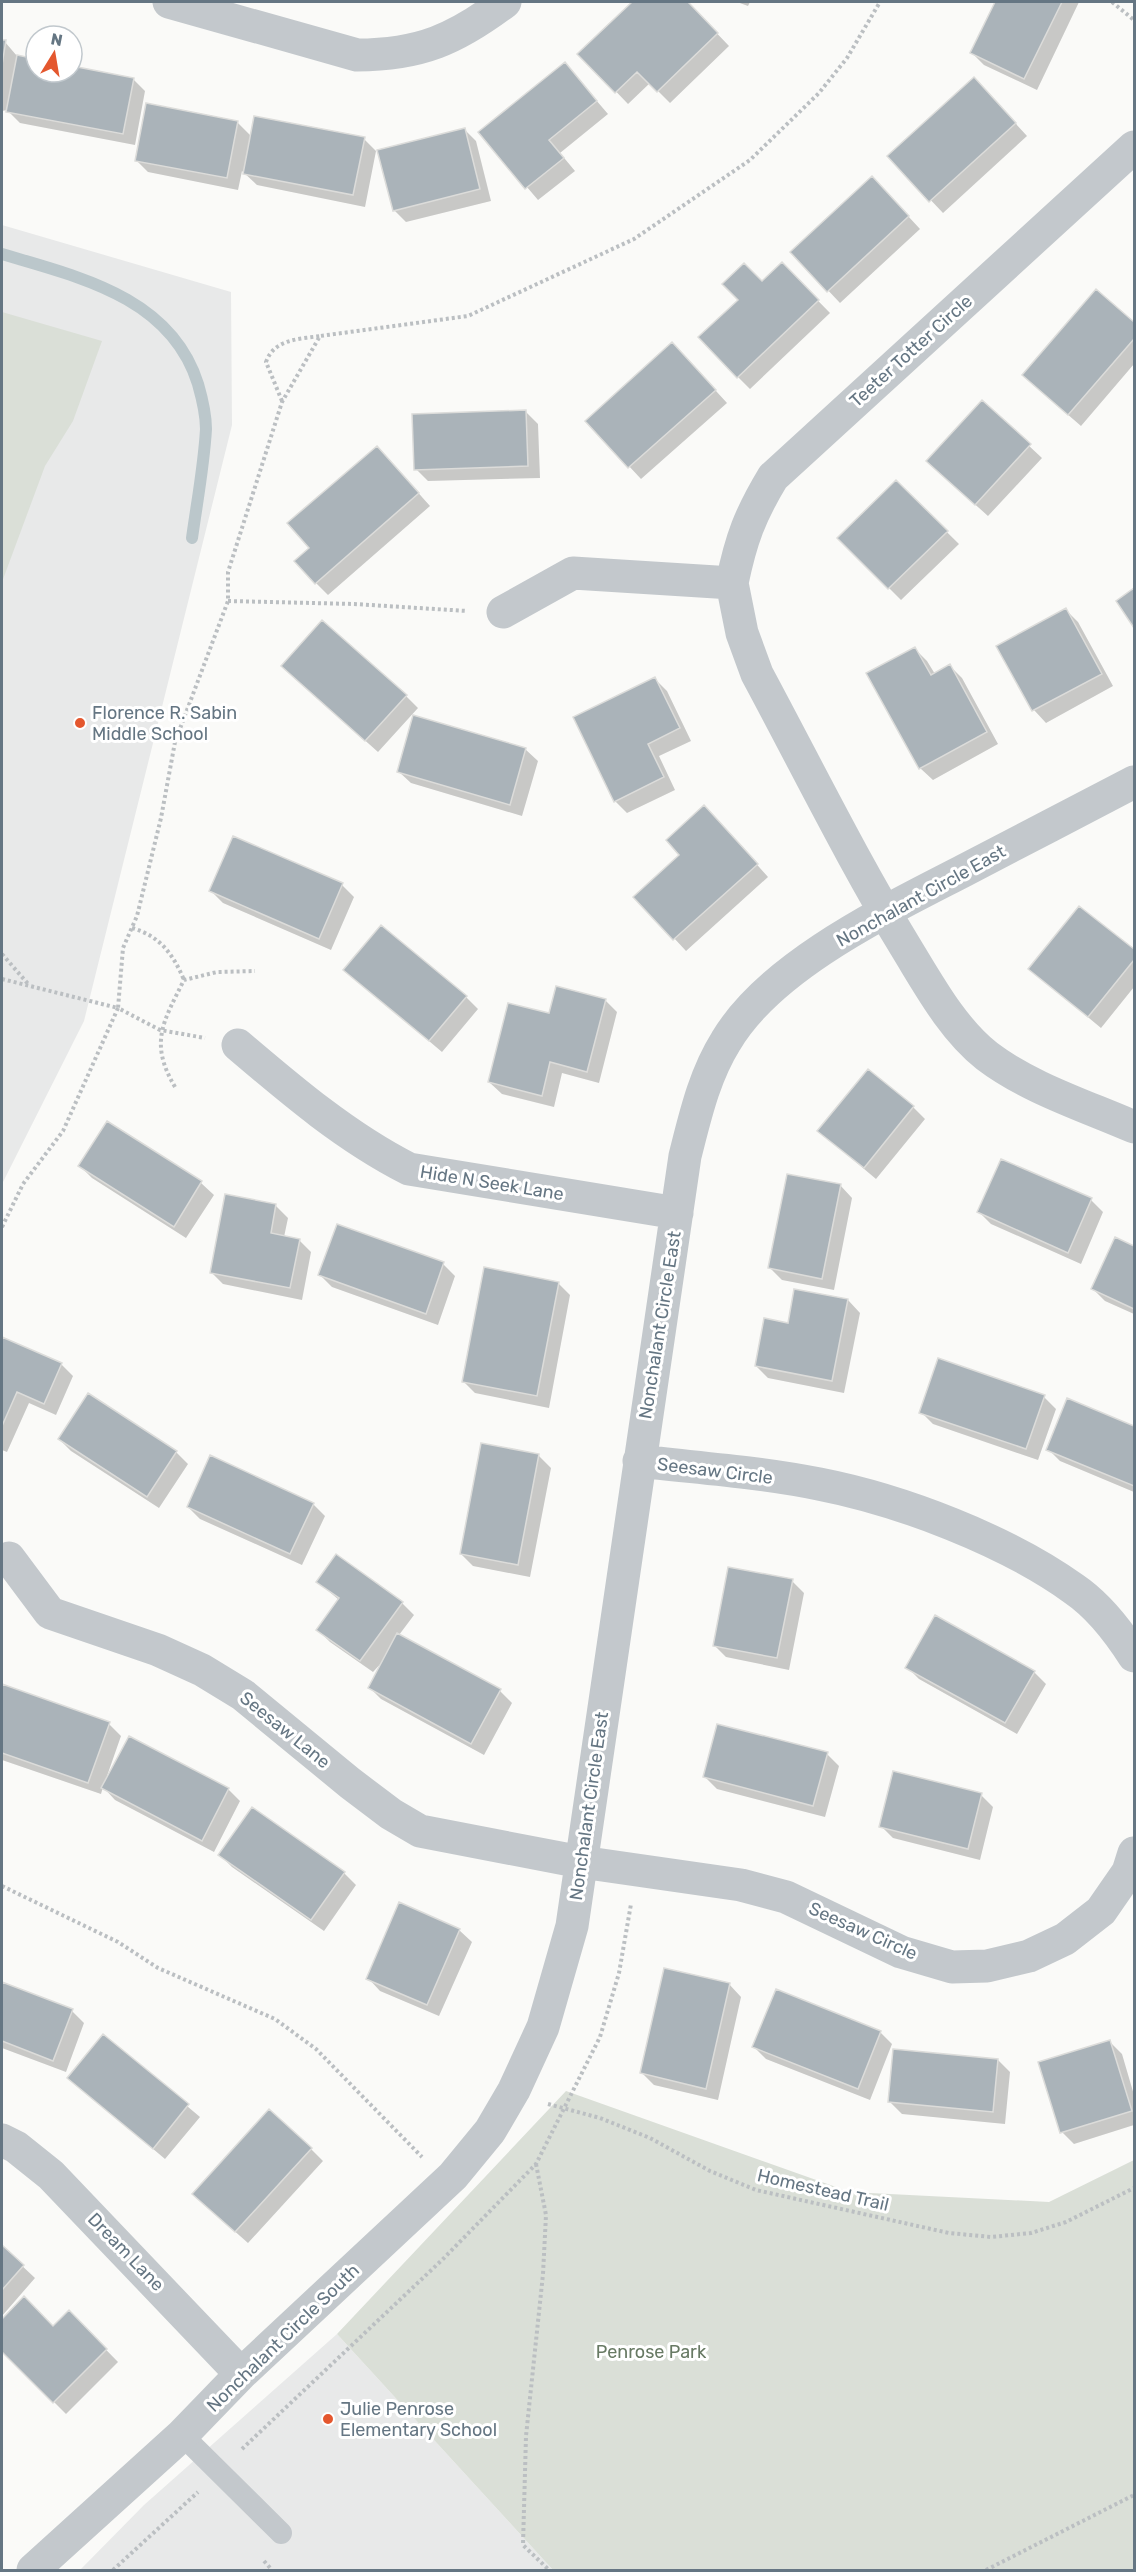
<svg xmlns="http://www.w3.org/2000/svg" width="1136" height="2572" viewBox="0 0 1136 2572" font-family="Rubik,sans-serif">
<rect width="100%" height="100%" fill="#fafaf8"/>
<path fill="#e8e9e9" d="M2 225 231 292 232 425 84 1021 2 1184Z
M337 2334 553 2570H80L144 2505Z"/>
<path fill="#dadfd7" d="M2 312 102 341 73 421 45 466 2 582Z
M566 2091 850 2192 1049 2202 1134 2160V2570H553L337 2334Z"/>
<path fill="#0003" d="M635 2H687L729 46 670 103 650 83 628 104 580 54Z
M737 2H750L748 6Z
M997 2H1079L1037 90 984 65 972 53Z
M2 41 5 42 17 56 36 60V72H72V67L133 79 145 91 135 145 20 123 7 110 2 111Z
M565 64 608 114 560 153 575 171 538 200 480 132Z
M986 91 1027 136 943 213 889 156Z
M237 122 252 137 364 139 376 151 365 207 257 185 242 171 238 190 148 172 136 160Z
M464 129 476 141 491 201 406 222 394 210Z
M884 190 920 229 840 303 792 252Z
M782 264 830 313 750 389 738 377 762 283Z
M1096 292 1134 324V364L1081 426 1036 387Z
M684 356 727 403 641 479 587 421Z
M982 402 1042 458 988 516 940 473Z
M526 412 538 424 540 478 428 481 416 469Z
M389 460 430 506 328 595 316 583Z
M896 482 959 544 901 600 839 538Z
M1066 610 1078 622 1113 686 1046 723 1034 710 998 646Z
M915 649 927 661 935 674 950 666 962 678 998 744 933 780 920 768Z
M295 678 406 696 418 708 378 752Z
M655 679 667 691 691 741 659 756 675 790 627 813 615 801Z
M525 749 538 761 522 816 411 783 398 771Z
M716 819 768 877 686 951 636 897Z
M342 885 354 897 331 950 223 903 211 891Z
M1079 908 1134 951V987L1101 1028 1030 969Z
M345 970 466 997 478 1009 442 1052Z
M605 1000 617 1012 599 1083 562 1073 554 1107 502 1094 489 1082 550 1015Z
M913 1107 925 1119 876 1179 819 1131Z
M107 1123 201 1183 214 1195 186 1238 92 1178 80 1166Z
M1002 1161 1091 1200 1103 1212 1081 1264 991 1224 979 1212Z
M840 1185 852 1198 834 1290 782 1280 770 1268Z
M226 1196 276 1206 288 1218 284 1237 299 1240 311 1252 302 1300 223 1284 211 1272Z
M1116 1239 1134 1248V1314L1105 1301 1093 1289Z
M443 1264 455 1276 438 1325 332 1287 320 1275Z
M558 1283 570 1295 549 1408 475 1393 463 1381Z
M848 1300 860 1313 844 1393 768 1378 756 1366 789 1324Z
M2 1338 61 1364 73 1376 56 1415 29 1403 7 1452 2 1450Z
M1044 1397 1056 1409 1038 1460 933 1424 921 1412Z
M1067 1400 1134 1428V1492L1060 1461 1048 1449Z
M59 1439 176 1452 188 1464 159 1508 71 1451Z
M539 1456 551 1468 530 1577 473 1566 461 1554Z
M313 1504 325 1516 302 1565 200 1519 188 1507Z
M792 1581 804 1593 789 1670 726 1657 714 1645Z
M318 1582 402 1603 414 1615 399 1635 500 1691 512 1703 484 1755 381 1699 369 1687 385 1659 373 1672 330 1642 318 1630 339 1600Z
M907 1667 1034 1672 1046 1684 1017 1734 919 1679Z
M2 1686 109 1724 121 1736 107 1776 228 1789 240 1801 214 1852 115 1800 103 1787 101 1794 2 1760Z
M827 1754 839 1766 825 1817 717 1789 705 1777Z
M981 1795 993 1807 980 1860 893 1838 881 1826Z
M220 1855 344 1873 356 1885 324 1931 232 1867Z
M459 1930 472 1942 439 2016 380 1991 368 1978Z
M2 1984 72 2011 84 2023 66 2072 2 2048Z
M729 1984 741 1997 718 2100 654 2085 642 2073Z
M880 2032 892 2044 870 2100 766 2059 754 2047Z
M104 2036 200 2117 165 2159 69 2078Z
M1110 2042 1122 2054 1134 2095V2125L1074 2144 1062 2132Z
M998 2060 1010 2072 1005 2124 902 2114 890 2102Z
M311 2149 323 2161 248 2243 206 2206Z
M2 2247 35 2278 2 2316Z
M24 2298 53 2328 69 2312 118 2362 66 2414 2 2350V2321Z"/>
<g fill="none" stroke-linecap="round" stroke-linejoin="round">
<path stroke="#bbc7cb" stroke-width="12" d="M2 254C79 277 171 297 198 384 202 398 206 414 206 429 204 465 197 502 192 538"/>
</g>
<path fill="#aab3b9" stroke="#dcdcda" stroke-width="1.5" d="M632 2H688L718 33 657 92 637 72 615 93 577 54Z
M995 2H1062L1024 79 970 53Z
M2 40H6L2 65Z
M17 55 36 59V72H72V66L134 78 123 134 6 112Z
M565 62 597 101 549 140 564 158 525 189 478 132Z
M974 77 1016 123 929 202 887 156Z
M146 103 238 121 227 178 135 161Z
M254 116 365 137 353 195 243 174Z
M465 128 480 189 393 211 377 150Z
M872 176 909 216 827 292 790 252Z
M782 262 819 300 737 378 698 337 738 300 722 284 744 263 762 281Z
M1096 289 1134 322V339L1068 415 1022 375Z
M672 342 716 390 628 468 585 421Z
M982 400 1031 444 975 505 926 461Z
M526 410 528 466 414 470 412 414Z
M377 446 419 493 315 584 294 561 309 548 287 523Z
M896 480 948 531 888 589 837 538Z
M1134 588V628L1116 601Z
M1066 608 1102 674 1032 711 996 646Z
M322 620 407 695 365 741 281 666Z
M915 647 931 675 950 664 987 732 919 769 866 673Z
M655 677 680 728 648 744 664 777 614 802 573 717Z
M413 715 526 748 510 805 397 772Z
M704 805 758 864 673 940 633 897 679 855 666 840Z
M233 836 343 883 319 939 209 891Z
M1079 906 1134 949V960L1088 1017 1028 969Z
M381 925 467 996 429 1041 343 970Z
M556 986 606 999 587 1072 550 1062 542 1096 488 1082 508 1003 549 1013Z
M868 1069 914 1106 864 1168 817 1131Z
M107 1121 202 1181 174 1227 78 1166Z
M1001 1159 1092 1198 1068 1253 977 1212Z
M787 1174 841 1184 822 1279 768 1268Z
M225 1194 276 1204 271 1233 300 1239 290 1288 210 1273Z
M337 1224 444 1262 426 1314 318 1275Z
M1115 1237 1134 1246V1309L1091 1289Z
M484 1267 559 1282 537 1396 462 1382Z
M794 1289 848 1299 832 1381 755 1366 764 1318 788 1323Z
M2 1337 62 1363 44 1404 17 1392 2 1426Z
M938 1358 1045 1395 1026 1449 919 1413Z
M88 1393 177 1451 147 1497 58 1439Z
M1067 1398 1134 1426V1486L1046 1450Z
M481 1443 539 1454 518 1565 460 1554Z
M210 1455 314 1503 290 1554 187 1507Z
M336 1554 403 1602 360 1661 316 1630 339 1598 316 1582Z
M728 1567 793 1579 777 1658 713 1646Z
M935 1615 1035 1671 1005 1723 905 1668Z
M397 1633 501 1689 471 1744 368 1688Z
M2 1684 110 1722 88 1783 2 1753Z
M717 1724 828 1752 813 1806 703 1777Z
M129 1736 229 1788 202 1841 101 1788Z
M893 1771 982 1793 968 1849 879 1827Z
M252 1807 345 1872 311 1920 218 1855Z
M399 1902 460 1929 427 2005 366 1979Z
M664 1968 730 1983 706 2089 640 2073Z
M2 1982 73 2009 53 2061 2 2041Z
M776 1989 881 2031 858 2089 752 2047Z
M103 2034 189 2104 153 2149 67 2078Z
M1110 2040 1132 2111 1060 2133 1038 2062Z
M893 2049 998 2059 993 2112 888 2102Z
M269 2109 312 2148 235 2232 192 2194Z
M2 2245 24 2265 2 2290Z
M24 2296 53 2326 69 2310 107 2349 53 2403 2 2352V2319Z"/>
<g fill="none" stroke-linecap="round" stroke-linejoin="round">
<path stroke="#bbbfc2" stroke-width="4" stroke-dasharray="3 3" stroke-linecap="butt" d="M1112 2 1134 20
M282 401 266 362C274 339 299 339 320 336
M228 601 354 604 467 611
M132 928C160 936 173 954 184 980
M2 954 29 985
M2 979 118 1008 123 948 137 916 161 818 175 742 228 601V572L282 402 320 336 468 316 634 239 750 160 819 93 847 58 880 2
M175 1087C149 1043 163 1022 184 980L217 972 255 971
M2 1227 23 1184 63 1131 118 1008 160 1030 205 1038
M2 1886 118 1942 158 1968 275 2019 316 2049 422 2157
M548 2104 600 2118 650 2138 710 2171 756 2190 949 2233 991 2237 1031 2233 1066 2222 1134 2188
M536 2164 546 2215 543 2274 526 2436 523 2545 549 2570
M242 2449 443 2259 536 2164 600 2037 619 1973 631 1904
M264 2561 272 2570
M113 2570 198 2492
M986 2570 1134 2495"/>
<path stroke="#c3c8cc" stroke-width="22" d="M182 2435 281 2533"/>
<path stroke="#c3c8cc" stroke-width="33" d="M169 2 357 55C420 55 456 39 505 2
M732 583C741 539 750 515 773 477L1134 147
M503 612 573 573 732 583 742 633 757 674C807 767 853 861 908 951 930 987 953 1029 987 1056 1029 1088 1086 1106 1134 1127
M238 1045C292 1091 346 1137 409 1169L677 1213
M639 1461C699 1468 760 1472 819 1484 901 1500 1006 1540 1074 1589 1099 1606 1118 1631 1134 1656
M9 1558 50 1613 158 1650 202 1670 243 1695 350 1783 391 1814 420 1831 581 1862 741 1885 786 1897 901 1952 952 1967 987 1966 1029 1956 1065 1939 1101 1911 1128 1872 1134 1853
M2 2140 16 2147 51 2175 241 2374
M33 2570 182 2435 241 2374 453 2176 490 2131 514 2090 543 2027 572 1926 685 1156C695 1117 704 1076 726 1041 771 965 888 910 965 870 1021 841 1078 811 1134 782"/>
</g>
<g fill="#e4572e" stroke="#fff" stroke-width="2">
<circle cx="80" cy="723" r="6"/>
<circle cx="328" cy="2419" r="6"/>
</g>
<g text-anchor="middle" stroke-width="6" stroke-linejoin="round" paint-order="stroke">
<g font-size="18" fill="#657683" stroke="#fff">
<text transform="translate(911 351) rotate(-42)" y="6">Teeter Totter Circle</text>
<text transform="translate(921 896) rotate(-29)" y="6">Nonchalant Circle East</text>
<text transform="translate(492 1183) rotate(9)" y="6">Hide N Seek Lane</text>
<text transform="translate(660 1325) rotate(-81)" y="6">Nonchalant Circle East</text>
<text transform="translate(715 1471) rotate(7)" y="6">Seesaw Circle</text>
<text transform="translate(285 1730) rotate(39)" y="6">Seesaw Lane</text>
<text transform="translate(589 1806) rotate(-82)" y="6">Nonchalant Circle East</text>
<text transform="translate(863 1931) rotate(24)" y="6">Seesaw Circle</text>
<text transform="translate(823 2190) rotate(13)" y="6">Homestead Trail</text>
<text transform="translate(126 2252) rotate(46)" y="6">Dream Lane</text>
<text transform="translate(283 2338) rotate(-44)" y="6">Nonchalant Circle South</text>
</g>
<g font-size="18" fill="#657683" stroke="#fff" text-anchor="start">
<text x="92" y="719">Florence R. Sabin<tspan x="92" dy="21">Middle School</tspan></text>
<text x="340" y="2415">Julie Penrose<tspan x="340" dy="21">Elementary School</tspan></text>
</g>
<g font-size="18" fill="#687a64" stroke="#fff">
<text x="651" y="2358">Penrose Park</text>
</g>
</g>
<rect width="1136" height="2572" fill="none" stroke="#657683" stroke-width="6"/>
<g transform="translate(54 54) rotate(11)"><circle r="28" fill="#ffffff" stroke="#c1c8cd" stroke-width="1.5"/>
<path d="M0-4.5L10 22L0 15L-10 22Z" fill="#e4572e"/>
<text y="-9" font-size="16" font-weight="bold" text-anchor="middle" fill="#657683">N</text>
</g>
</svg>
